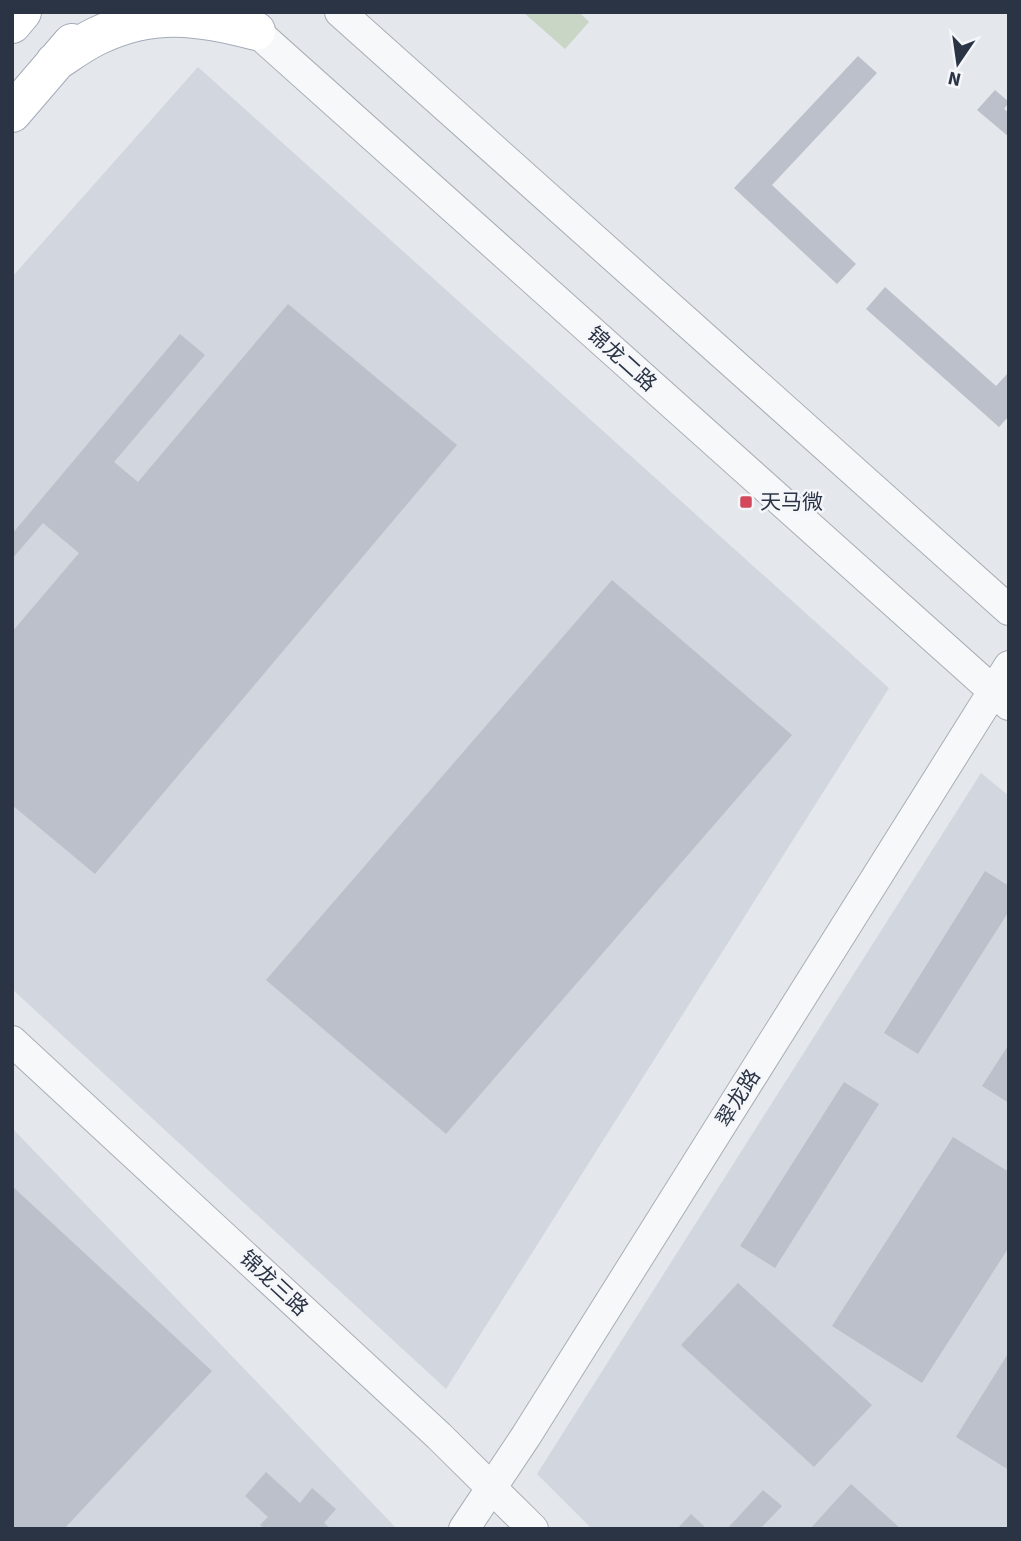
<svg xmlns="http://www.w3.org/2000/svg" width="1021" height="1541" viewBox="0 0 1021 1541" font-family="'Source Sans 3','Noto Sans SC',sans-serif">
<rect width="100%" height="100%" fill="#e4e7ec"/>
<path fill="#d2d6de" d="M198 67 889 688 446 1389 12 989V277Z
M981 773 1009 796V1529H592L537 1474Z
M12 1128 254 1379 397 1529H12Z"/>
<path fill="#c9d6c5" d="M523 12H579L589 22 565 49Z"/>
<path fill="#bbc0ca" d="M858 56 877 73 772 185 856 264 837 284 734 188Z
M995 90 1009 102 1004 109 1009 113V137L977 110Z
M885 287 996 386 1009 372V416L999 427 866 309Z
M288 304 457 445 95 874 12 805V632L79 553 43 523 12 559V534L180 334 205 355 114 462 138 482Z
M612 580 792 735 446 1134 266 980Z
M985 871 1009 886V911L918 1054 884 1033Z
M1009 1044V1103L982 1086Z
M844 1082 879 1104 775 1268 740 1246Z
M953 1137 1009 1172V1247L922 1383 832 1326Z
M12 1186 212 1371 64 1529H12Z
M738 1283 872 1405 814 1467 681 1345Z
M1009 1352V1470L956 1437Z
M266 1472 300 1503 312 1488 336 1509 324 1523 331 1529H265L260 1525 268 1517 245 1496Z
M851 1484 901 1529H810Z
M763 1490 782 1506 760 1529H727Z
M691 1514 707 1529H677Z"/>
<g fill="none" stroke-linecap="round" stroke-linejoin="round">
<g stroke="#a9aeb7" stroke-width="32">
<path id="minor" d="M340 12 1009 610
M240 17 1009 705
M12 1041 439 1436 533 1529
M464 1529 526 1436 1009 666"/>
</g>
<g stroke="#a3abb8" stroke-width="40">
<path id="major" d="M12 24 22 12
M55 62C69 53 82 43 97 36 152 9 200 16 256 31
M12 113 72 43"/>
</g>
<use href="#minor" stroke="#f7f8fa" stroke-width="30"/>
<use href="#major" stroke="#fff" stroke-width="38"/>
</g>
<rect fill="#d1495b" stroke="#f4f6f9" stroke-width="2.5" x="739" y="495" width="14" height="14" rx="3.5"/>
<g text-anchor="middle" stroke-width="5" stroke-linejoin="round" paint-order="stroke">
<g font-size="21" fill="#2b3445" stroke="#f4f6f9">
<text transform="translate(622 359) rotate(42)" y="7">锦龙二路</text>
<text transform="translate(738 1098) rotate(-58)" y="7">翠龙路</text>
<text transform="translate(274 1283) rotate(43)" y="7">锦龙三路</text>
</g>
<g font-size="21" fill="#2b3445" stroke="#f4f6f9" text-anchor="start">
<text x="760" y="509">天马微</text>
</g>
</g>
<rect width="1021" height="1541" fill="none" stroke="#2b3445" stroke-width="28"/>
<g transform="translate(958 63) rotate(193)" stroke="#f4f6f9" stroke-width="5" paint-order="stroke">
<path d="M0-5L12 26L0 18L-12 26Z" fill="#2b3445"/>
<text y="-10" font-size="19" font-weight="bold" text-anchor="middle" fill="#2b3445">N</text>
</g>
</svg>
